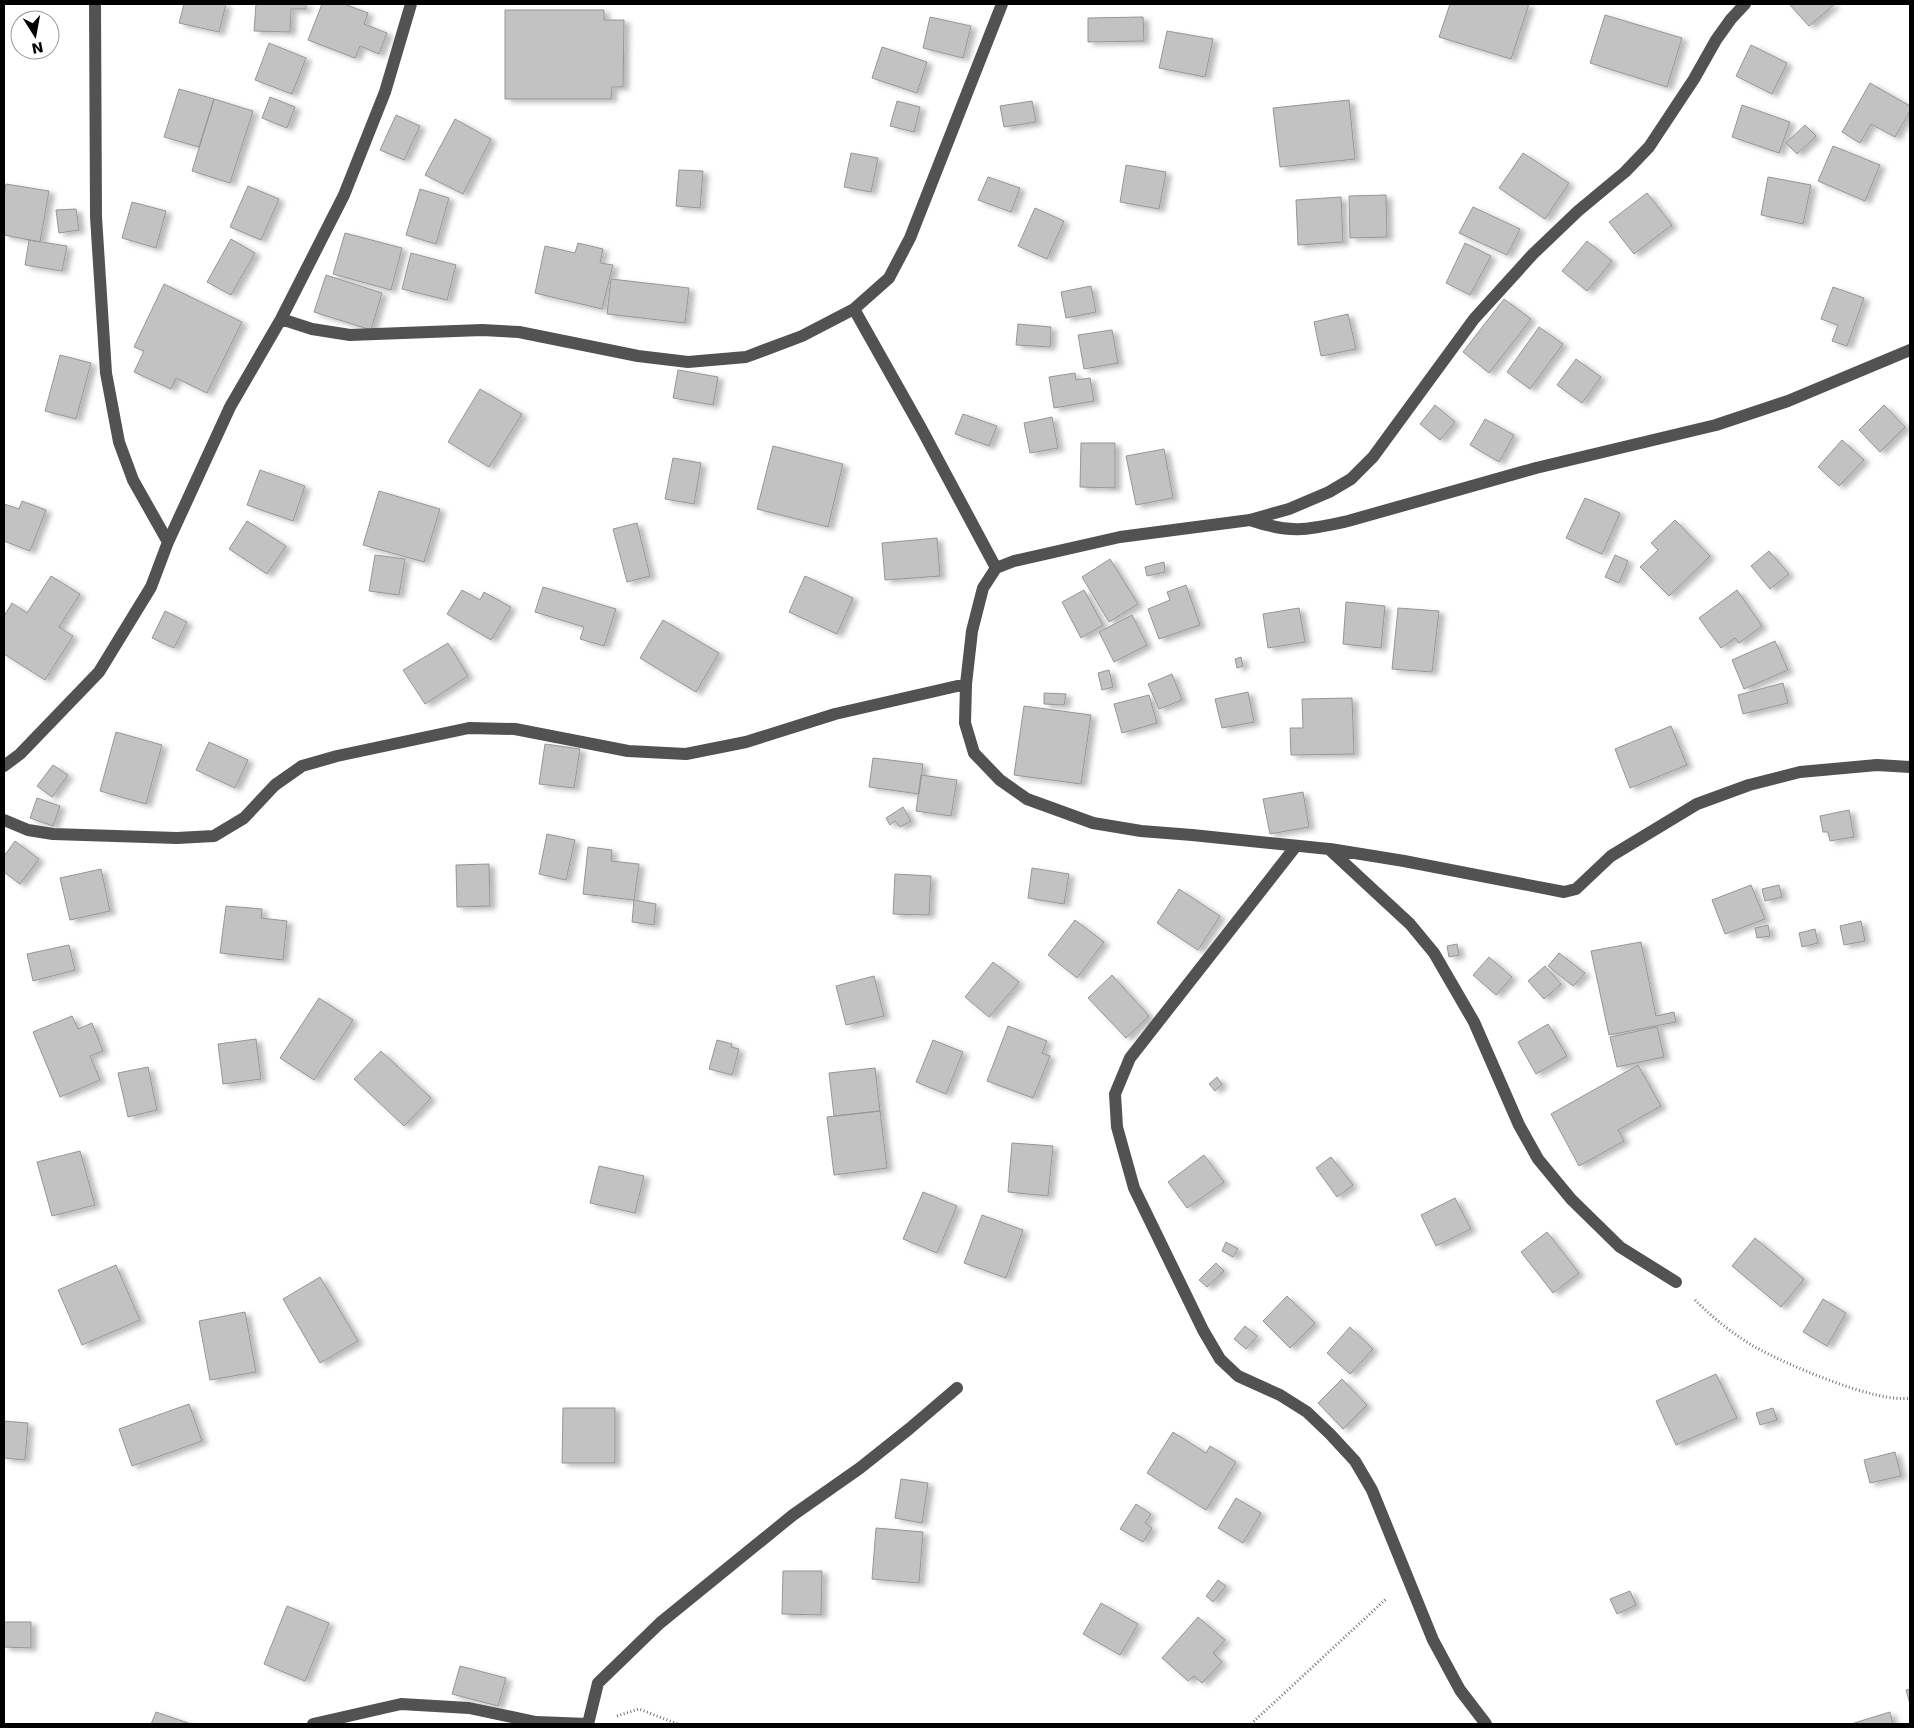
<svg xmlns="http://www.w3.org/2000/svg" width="1914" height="1728" viewBox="0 0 1914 1728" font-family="'DejaVu Sans',sans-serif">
<defs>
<filter id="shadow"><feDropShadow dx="5.5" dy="3" stdDeviation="2.5" flood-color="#0004"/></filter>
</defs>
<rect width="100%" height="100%" fill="#fff"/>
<path fill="#c2c2c2" stroke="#969696" filter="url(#shadow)" d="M184 4H226L219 32 179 23Z
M256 4H306V9H291L290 32 254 31Z
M322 4H344L368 13 364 24 387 33 379 54 360 46 355 58 308 40Z
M1450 4H1529L1511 59 1439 37Z
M1789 4H1835L1809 26Z
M505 10H604V20H624L623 87H612L611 99H505Z
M1605 15 1682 38 1667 87 1590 63Z
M930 17 971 26 963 58 923 48Z
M1143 17 1144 41 1088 42V18Z
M1167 31 1213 39 1205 77 1159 68Z
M269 43 306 58 292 94 255 80Z
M1751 45 1787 63 1772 94 1736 76Z
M882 47 927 62 917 93 872 78Z
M1870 83 1910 106V111L1895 137 1871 124 1860 143 1842 132Z
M179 89 214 99 199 147 164 137Z
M270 97 295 107 287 128 262 118Z
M214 99 253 111 230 183 192 171Z
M1349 100 1355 159 1280 167 1273 108Z
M897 101 920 107 914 132 890 126Z
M1032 101 1036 122 1004 127 1000 106Z
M1742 105 1790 122 1779 153 1732 137Z
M396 115 420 126 404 160 380 150Z
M455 119 491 139 463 194 425 175Z
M1805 125 1816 136 1797 154 1786 143Z
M1833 146 1880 165 1865 201 1818 181Z
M851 153 878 158 871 192 844 187Z
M1523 153 1569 183 1545 219 1499 188Z
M1126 165 1166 172 1159 209 1120 202Z
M679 170 703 171 700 208 676 206Z
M988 177 1020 188 1011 212 978 200Z
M1768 177 1811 185 1803 224 1761 215Z
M6 184 49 191 40 242 4 235V194Z
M248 186 279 199 261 240 230 227Z
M420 189 449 198 436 244 406 235Z
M1647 193 1672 225 1634 254 1609 222Z
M1386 195 1387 237 1350 238 1349 196Z
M1341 197 1343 242 1298 245 1296 200Z
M132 202 166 211 156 248 122 238Z
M1473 207 1520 229 1507 255 1459 233Z
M1035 208 1064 221 1047 259 1018 246Z
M76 209 79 230 59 233 56 210Z
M345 233 402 248 391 290 333 274Z
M231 239 255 253 231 295 207 282Z
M29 240 67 246 62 271 25 265Z
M1587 241 1612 261 1587 291 1562 271Z
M578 243 603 249 600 263 613 265 602 309 535 293 545 246 575 253Z
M1465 243 1491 256 1470 295 1446 283Z
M411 253 456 265 447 300 402 289Z
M326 275 382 293 371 330 314 312Z
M611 279 689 288 685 323 607 314Z
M164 284 242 322 207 393 176 378 171 389 134 372 144 351 134 347Z
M1091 286 1096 312 1066 318 1061 292Z
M1833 287 1864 298 1847 346 1832 341 1838 325 1821 319Z
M1504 299 1531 319 1489 373 1463 352Z
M1348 314 1356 349 1321 356 1314 322Z
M1018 324 1051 327 1050 347 1016 345Z
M1539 327 1563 344 1530 389 1507 372Z
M1112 330 1118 363 1084 369 1078 335Z
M60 355 91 363 76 419 45 411Z
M1576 359 1601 377 1582 403 1557 385Z
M678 370 718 377 713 405 673 398Z
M1075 373 1076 380 1090 378 1094 401 1054 408 1049 377Z
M480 389 522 414 489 467 448 442Z
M1435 405 1455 422 1440 440 1420 424Z
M1884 405 1905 427 1880 452 1859 430Z
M963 414 997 426 989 446 955 434Z
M1052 417 1058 448 1030 453 1024 423Z
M1485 419 1514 435 1499 462 1470 445Z
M1842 440 1864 460 1839 486 1818 467Z
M1081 443H1115V488L1080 487Z
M773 446 843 464 828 527 757 509Z
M1164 449 1173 498 1136 505 1126 456Z
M673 458 701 463 694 504 665 499Z
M260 470 305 486 293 521 247 505Z
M379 491 440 509 424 562 363 545Z
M1585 498 1620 513 1602 554 1566 538Z
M22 501 46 510 30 551 4 541V504L19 509Z
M1675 520 1710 556 1669 596 1640 567 1658 550 1651 543Z
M247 521 286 546 267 574 229 549Z
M637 523 650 576 627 582 613 529Z
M937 538 940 576 885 580 882 543Z
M1769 551 1789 574 1770 589 1751 566Z
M375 555 405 559 399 595 369 591Z
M1615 555 1628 561 1619 583 1605 577Z
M1110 559 1138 604 1109 622 1082 577Z
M1164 562 1165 572 1147 576 1145 567Z
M51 576 80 594 59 627 73 636 45 680 4 654V616L12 603 27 613Z
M805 576 853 598 837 634 789 612Z
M1186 585 1200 625 1159 639 1148 609 1170 600 1167 592Z
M543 587 616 609 604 646 580 639 584 627 535 612Z
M462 590 480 600 484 592 511 607 491 640 447 614Z
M1084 590 1103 625 1081 638 1062 602Z
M1737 590 1762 626 1739 643 1735 638 1721 648 1699 618Z
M1346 602 1385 606 1381 648 1343 644Z
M1299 608 1305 642 1268 648 1263 614Z
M1398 608 1439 611 1432 672 1392 669Z
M165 611 187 622 174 648 152 638Z
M1132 615 1147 645 1114 662 1099 632Z
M663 620 719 653 696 692 640 658Z
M1775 641 1788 670 1744 689 1732 660Z
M448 643 468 676 425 704 403 670Z
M1241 657 1243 666 1237 668 1235 659Z
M1109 670 1113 687 1102 690 1098 673Z
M1172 674 1182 700 1159 709 1148 684Z
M1783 683 1788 703 1743 714 1738 695Z
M1248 692 1254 722 1222 728 1215 699Z
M1044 693 1066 694 1064 705 1044 704Z
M1149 695 1157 723 1122 733 1114 704Z
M1352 698 1354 754 1291 755 1290 728H1303L1302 699Z
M1024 706 1091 715 1081 784 1014 775Z
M1671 726 1687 765 1630 788 1615 749Z
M116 732 162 745 146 804 100 791Z
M209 742 248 760 235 788 196 770Z
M545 744 580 749 574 788 539 784Z
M873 758 923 764 919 794 869 787Z
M53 765 68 775 52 797 37 786Z
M921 775 957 780 951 816 916 811Z
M1303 792 1309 827 1270 834 1263 799Z
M37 798 60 806 53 826 30 818Z
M903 807 911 821 900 827 895 821 890 825 886 818Z
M1849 810 1854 837 1830 841 1828 832H1823L1820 816Z
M547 834 575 840 566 880 539 874Z
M15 841 39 859 20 884 4 872V856Z
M588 847 612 850 611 861 639 864 634 900 583 894Z
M489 864 490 906 457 907 456 865Z
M1032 868 1069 874 1064 904 1028 898Z
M101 869 110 911 70 920 60 878Z
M895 874 931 876 929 915 893 914Z
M1751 885 1765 919 1725 934 1712 900Z
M1779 885 1782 897 1765 901 1762 889Z
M1179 889 1220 916 1198 950 1157 923Z
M634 900 656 904 654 925 632 922Z
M226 906 262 909 261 918 287 921 283 960 220 953Z
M1075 920 1104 942 1077 978 1048 955Z
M1861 921 1865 941 1844 945 1840 926Z
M1768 925 1770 936 1757 938 1755 928Z
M1815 929 1818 943 1802 947 1799 933Z
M1641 942 1656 1016 1674 1012 1676 1022 1609 1035 1591 951Z
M1457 944 1459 955 1449 957 1447 946Z
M69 945 75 970 33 981 27 954Z
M1559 953 1585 973 1573 986 1548 966Z
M1489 957 1512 977 1496 995 1473 975Z
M993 962 1019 982 989 1017 965 997Z
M1545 966 1561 984 1544 999 1528 981Z
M1112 975 1149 1016 1126 1038 1088 998Z
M874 976 884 1016 846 1025 836 986Z
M319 998 353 1020 314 1080 280 1058Z
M72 1016 78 1029 92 1023 103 1051 90 1056 100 1080 60 1097 33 1032Z
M1548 1024 1567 1056 1536 1074 1518 1042Z
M1008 1026 1047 1041 1042 1053 1050 1056 1033 1098 987 1081Z
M1657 1027 1664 1057 1617 1067 1610 1037Z
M256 1039 261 1079 223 1084 218 1044Z
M717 1040 732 1044 731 1047 739 1049 732 1075 709 1069Z
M933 1040 963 1052 946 1094 916 1082Z
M381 1051 431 1098 404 1126 354 1079Z
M1638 1065 1661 1106 1618 1130 1624 1141 1579 1166 1551 1114Z
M148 1067 157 1110 128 1117 118 1073Z
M875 1068 880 1111 834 1116 829 1073Z
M1217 1077 1222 1084 1215 1091 1209 1084Z
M880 1111 887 1168 834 1175 827 1117Z
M1012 1143 1053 1146 1048 1196 1008 1192Z
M80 1151 95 1205 52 1216 37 1162Z
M1204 1155 1224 1182 1187 1208 1168 1182Z
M1331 1157 1353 1185 1337 1197 1316 1168Z
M599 1166 644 1176 635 1213 590 1203Z
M923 1192 957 1206 937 1253 903 1239Z
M1455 1198 1471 1229 1436 1246 1421 1215Z
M982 1215 1023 1230 1006 1278 964 1263Z
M1547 1232 1579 1273 1553 1293 1521 1252Z
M1755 1238 1804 1279 1781 1307 1732 1266Z
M1226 1242 1238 1249 1233 1257 1222 1251Z
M1216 1263 1224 1271 1207 1287 1199 1280Z
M116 1265 140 1320 82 1345 58 1290Z
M320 1277 358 1341 320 1363 283 1299Z
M1287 1296 1315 1323 1290 1348 1263 1321Z
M1823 1299 1846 1313 1827 1346 1803 1332Z
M245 1312 256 1372 210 1380 199 1321Z
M1245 1326 1257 1336 1246 1349 1234 1339Z
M1350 1327 1373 1349 1350 1374 1327 1353Z
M1716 1374 1737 1418 1676 1445 1656 1401Z
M1342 1379 1367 1405 1343 1429 1318 1403Z
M189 1404 202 1441 132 1466 119 1429Z
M563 1408H615V1463H562Z
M1773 1408 1777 1420 1760 1425 1756 1413Z
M4 1421 28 1423 25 1460 4 1458Z
M1173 1432 1206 1453 1210 1446 1236 1462 1206 1510 1147 1473Z
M1895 1452 1901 1476 1870 1483 1864 1460Z
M901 1479 928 1483 922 1523 895 1518Z
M1236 1498 1261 1513 1243 1543 1218 1528Z
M1136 1504 1151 1514 1145 1523 1152 1528 1143 1542 1120 1529Z
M876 1528 923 1532 919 1583 872 1579Z
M783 1571H822L821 1615 782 1614Z
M1218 1580 1226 1586 1213 1602 1206 1596Z
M1630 1591 1636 1605 1617 1614 1610 1599Z
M1101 1603 1138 1624 1120 1655 1083 1634Z
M287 1606 329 1623 305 1681 264 1664Z
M1198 1617 1225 1640 1213 1653 1222 1662 1202 1683 1194 1676 1188 1681 1162 1658Z
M4 1622H31V1648L4 1647Z
M460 1666 506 1678 498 1706 452 1694Z
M1910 1689V1704L1906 1690Z
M156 1712 191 1724H151Z
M1890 1712 1893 1724H1854V1723Z"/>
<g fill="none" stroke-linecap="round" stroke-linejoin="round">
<path stroke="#747474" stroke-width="3" stroke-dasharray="1 2.5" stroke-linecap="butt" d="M1695 1300C1713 1318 1733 1334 1755 1347 1785 1364 1878 1404 1910 1398
M617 1716 639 1709 678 1724
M1251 1724 1387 1598"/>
<path stroke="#525252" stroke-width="12" d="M95 4 96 217 106 373 119 442 133 480 168 542
M854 309 921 428 996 568
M281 319 312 329 350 335 482 330 519 332 638 356 688 362 746 357 802 336 854 309 889 278 910 238 1002 4
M1250 520C1291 534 1307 530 1348 521L1536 468 1716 425 1788 401 1910 350
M4 766 20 754 99 672 151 587 168 542 230 407 281 319 344 195 385 92 411 4
M4 820 28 830 53 834 177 838 214 836 244 818 275 785 302 766 337 756 469 728 515 729 628 751 686 754 746 742 835 714 966 684
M1296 846 1130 1058 1115 1094 1117 1127 1134 1188 1203 1330 1220 1359 1238 1376 1280 1395 1307 1412 1330 1434 1355 1461 1372 1490 1433 1640 1460 1690 1486 1724
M1330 849 1404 861 1564 892 1576 889 1611 856 1697 804 1749 785 1800 772 1877 765 1910 767
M1676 1282 1620 1247 1571 1199 1538 1159 1519 1125 1474 1022 1434 953 1410 924 1329 849 1192 835 1141 831 1093 823 1027 799 1000 780 974 753 965 723 966 684 972 631 983 588 996 568 1014 561 1120 537 1250 520 1289 509 1329 492 1351 479 1373 457 1474 319 1533 254 1578 211 1625 172 1649 147 1694 79 1716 40 1731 19 1745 4
M313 1724 401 1704 469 1708 536 1722 588 1724 598 1683 660 1623 793 1515 860 1468 909 1429 957 1388"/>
</g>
<rect width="1914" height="1728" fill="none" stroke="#000000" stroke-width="10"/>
<g transform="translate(35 35) rotate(169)"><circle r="24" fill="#ffffff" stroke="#999999"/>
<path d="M0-4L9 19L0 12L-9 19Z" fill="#000000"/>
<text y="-8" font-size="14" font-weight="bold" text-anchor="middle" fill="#000000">N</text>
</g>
</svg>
